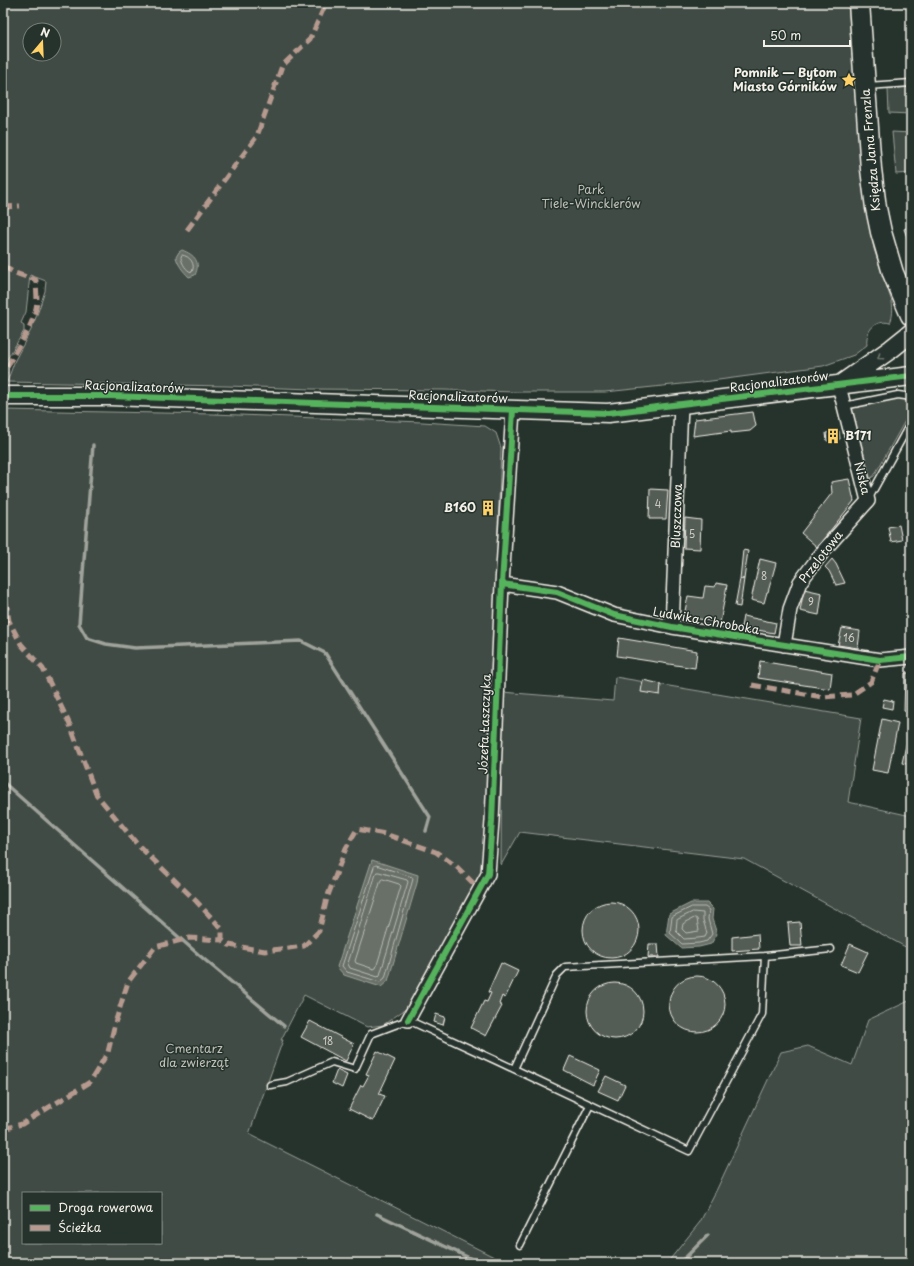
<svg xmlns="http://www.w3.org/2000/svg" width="914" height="1266" viewBox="0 0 914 1266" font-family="'Playpen Sans',sans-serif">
<rect width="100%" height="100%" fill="#26332d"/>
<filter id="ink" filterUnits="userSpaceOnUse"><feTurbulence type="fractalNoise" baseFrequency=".025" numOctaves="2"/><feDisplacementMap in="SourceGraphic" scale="8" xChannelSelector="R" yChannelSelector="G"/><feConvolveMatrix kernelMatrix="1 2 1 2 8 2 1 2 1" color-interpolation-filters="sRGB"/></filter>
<g filter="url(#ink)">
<path fill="#414b45" stroke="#9a9e96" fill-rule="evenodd" d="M3 3H848L863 190 874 249 892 302C893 309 893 316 890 323 875 319 865 331 867 345L854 355 823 366 711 381 605 392H516L444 390 312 389 227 386 7 382 15 360 31 330 38 312 45 291 46 281 30 275 26 312 21 323 24 325V331L3 366ZM30 30H54V54H30Z
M911 87V114L889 113 888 89Z
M892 132 911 133V173L896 174Z
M900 398C907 399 911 403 911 410L874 476 869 479 851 410 853 408Z
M3 410 213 414 422 422 485 426 496 433 501 448 485 862 483 874 407 1008 383 1025 367 1027 304 995 281 1040H283L249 1134 506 1263H3ZM23 1193H161V1243H23Z
M615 677 861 718 848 802 911 816V950L744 859 520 832 501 865 502 692 613 701Z
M911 1000V1263H667L700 1222 717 1189 781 1052 808 1046 852 1065 868 1020Z"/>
<path fill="#676f68" stroke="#9fa39b" d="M182 250C195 255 201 262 195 275L189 277C183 271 178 265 176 257L179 252Z
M372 860 418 875 417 883 388 981 381 987 344 975 337 967Z
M691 903H707L713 909 712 919 717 934 711 944 699 947 681 948 666 935 669 914Z"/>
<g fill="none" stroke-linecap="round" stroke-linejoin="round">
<path stroke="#bcbdb5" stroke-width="1" d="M182 255C190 256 196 264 192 272 186 271 182 263 181 258Z
M376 865 412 877 413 879 385 978 380 982 347 972 342 966 374 867Z
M377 872H379L407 880 408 882 380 975 378 977 350 968 348 964Z
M383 879 399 884 401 886 376 968 374 969 356 963 355 961 381 880Z
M692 907H705L709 910 708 919 712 934 707 941 699 943 682 944 670 933 672 917Z
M693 912 703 913V920L707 933 705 937 698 938 684 939 676 931 677 920Z
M695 918 697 919 699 931 686 933 682 929 683 924Z"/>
<path stroke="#9fa39b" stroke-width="3.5" d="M93 445 79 624 87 638 106 644 135 648 301 641 325 653 430 817 426 831
M3 782 199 955 284 1026
M377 1214 480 1263
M680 1263 708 1235"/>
</g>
<path fill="#525c55" stroke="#f4f1e8" d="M911 226V245H910L904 229Z
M753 412 756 426 750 431 731 433V431L693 436 695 419Z
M839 431 840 439 827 441 826 433Z
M849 479 854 501 817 547 801 533 832 493 831 482Z
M650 489 668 490 666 519H649Z
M484 504 492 505 491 513 483 512Z
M685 518 701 520 700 549 684 548Z
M899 525 902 540 891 542 888 527Z
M743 550 748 551 744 579H740Z
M760 559 776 563 768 592H767L764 603 751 600Z
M832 559 836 564 845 583 836 585 829 571 825 567Z
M740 579H744L740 607 735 606Z
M716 583 727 585 720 623 684 616 688 596 703 598 705 586 715 587Z
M804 589 822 593 819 615 800 611Z
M743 616 776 623 774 633 741 627Z
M842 628 860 631 858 648 838 645Z
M619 638 697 651 695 668 617 656Z
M760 661 832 673 830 689 758 678Z
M905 673H911V713L904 711Z
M643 680 661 684 660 695 641 692Z
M884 699 893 701 892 709 882 707Z
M882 719 898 723 888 773 872 770Z
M911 723V765L902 763Z
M583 930a28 28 0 1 1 56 0a28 28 0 1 1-56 0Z
M800 922 802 946H790L788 923Z
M758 934 759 949 732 951V937Z
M649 944H658L659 957H648Z
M850 944 868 952 858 972 841 965Z
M501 963 518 971 505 998 502 996 499 1004 502 1006 486 1036 471 1028 484 1001 487 1002 491 993 488 992Z
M669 1004a28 28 0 1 1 56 0a28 28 0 1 1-56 0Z
M587 1011a28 28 0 1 1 56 0a28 28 0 1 1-56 0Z
M436 1014 445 1017 443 1025 434 1022Z
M310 1021 354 1044 346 1061 301 1037Z
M377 1051 395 1060 379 1094 385 1096 373 1121 349 1109 361 1085 363 1086 369 1075 366 1074Z
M570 1056 600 1070 593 1085 564 1070Z
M337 1070 347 1075 342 1088 332 1083Z
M606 1076 625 1085 618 1100 598 1091Z"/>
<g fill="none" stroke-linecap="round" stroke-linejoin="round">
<g stroke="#f4f1e8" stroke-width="9">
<path id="lane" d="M867 86 911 83
M844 406 898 395 905 396 911 398
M869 498 911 422
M765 956 831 949
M270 1085 287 1082 332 1062 355 1069 371 1034 408 1020C502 1063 596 1107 689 1151L762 1014 765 956 565 967 557 975 514 1069
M520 1245 590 1105"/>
</g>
<g stroke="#f4f1e8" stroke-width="16">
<path id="street" d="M502 584 557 592 614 615 672 627 880 660 911 657
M672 627 681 405
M784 645 790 609 800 582 825 549 868 501 839 386
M408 1020 488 874 492 821 502 584 513 410"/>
</g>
<g stroke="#f4f1e8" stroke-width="21">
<path id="secondary" d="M841 384 891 349 911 333
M3 396H110L608 413 911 376"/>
</g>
<g stroke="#f4f1e8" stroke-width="23">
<path id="primary" d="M859 3 871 169 876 208 881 232 893 273 911 315"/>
</g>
<use href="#lane" stroke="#26332d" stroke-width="6"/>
<use href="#street" stroke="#26332d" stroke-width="13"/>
<use href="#secondary" stroke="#26332d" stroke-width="18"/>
<use href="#primary" stroke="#26332d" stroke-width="20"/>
<path stroke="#b69a8f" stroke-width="5" stroke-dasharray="10 5" stroke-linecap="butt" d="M3 6H8
M3 207 20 206
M187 230 257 136 282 66 310 39 326 3
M3 266 15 273 36 280C36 289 38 299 36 308 31 333 11 353 3 378
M3 570 4 588 9 621 21 644 43 669 70 725 96 794 137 844 196 901 222 929V940L229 945 265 951 304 946 319 931 327 898 346 848 357 829 385 834 436 852 456 866 479 889
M752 685 823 697 852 695 871 682 880 660
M3 1129 22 1124 90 1082 108 1052 115 1023 128 982 155 947 190 938 222 940"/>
<g stroke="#26332d" stroke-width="8">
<path id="cycleway" d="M3 396H110L608 413 911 376
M502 584 557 592 614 615 672 627 880 660 911 657
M408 1020 488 874 492 821 502 584 513 410"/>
</g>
<use href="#cycleway" stroke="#56b35d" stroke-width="6"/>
</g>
<defs><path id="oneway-chevron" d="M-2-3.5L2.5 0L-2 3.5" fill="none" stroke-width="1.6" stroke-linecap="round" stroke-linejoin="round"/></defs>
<use stroke="#6e766e" href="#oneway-chevron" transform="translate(880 357) rotate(145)"/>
</g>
<defs>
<g id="sight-bare" transform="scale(1.2)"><path d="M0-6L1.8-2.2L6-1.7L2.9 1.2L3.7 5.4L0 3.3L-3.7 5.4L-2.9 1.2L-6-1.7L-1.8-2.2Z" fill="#ffd166" stroke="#26332d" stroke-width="2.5" paint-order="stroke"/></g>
<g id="building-bare" transform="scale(1.2)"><path d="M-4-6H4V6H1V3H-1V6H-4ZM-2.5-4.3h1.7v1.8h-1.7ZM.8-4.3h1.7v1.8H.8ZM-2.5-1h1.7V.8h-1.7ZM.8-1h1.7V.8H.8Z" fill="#ffd166" stroke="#26332d" stroke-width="2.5" paint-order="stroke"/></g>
</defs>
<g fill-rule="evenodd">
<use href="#sight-bare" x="849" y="80"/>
<use href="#building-bare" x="833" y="436"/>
<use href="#building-bare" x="488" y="508"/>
</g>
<g text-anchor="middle" stroke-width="3" stroke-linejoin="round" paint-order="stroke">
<g font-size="10" fill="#ccccc3">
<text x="658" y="508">4</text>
<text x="692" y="538">5</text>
<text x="764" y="580">8</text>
<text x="811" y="606">9</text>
<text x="849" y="642">16</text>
<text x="328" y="1045">18</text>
</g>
<g font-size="12" font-weight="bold" fill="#f4f1e8" stroke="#26332d" text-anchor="end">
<text x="837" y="77">Pomnik — Bytom<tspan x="837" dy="14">Miasto Górników</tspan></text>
<text x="845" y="440" text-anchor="start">B171</text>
<text x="476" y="512">B160</text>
</g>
<g font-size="12" fill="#f4f1e8" stroke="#26332d">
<text transform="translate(871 150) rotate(-95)" y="4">Księdza Jana Frenzla</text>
<text transform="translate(779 382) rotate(-7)" y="4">Racjonalizatorów</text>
<text transform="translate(134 387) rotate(2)" y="4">Racjonalizatorów</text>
<text transform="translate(458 397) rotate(2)" y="4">Racjonalizatorów</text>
<text transform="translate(862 478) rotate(76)" y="4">Niska</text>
<text transform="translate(677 516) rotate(-88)" y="4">Bluszczowa</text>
<text transform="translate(821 557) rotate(-52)" y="4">Przelotowa</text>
<text transform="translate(706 621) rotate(10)" y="4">Ludwika Chroboka</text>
<text transform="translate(485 724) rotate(-88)" y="4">Józefa Łaszczyka</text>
</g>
<g font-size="12" fill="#bebfb7" stroke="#26332d">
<text x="591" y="194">Park<tspan x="591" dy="14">Tiele-Wincklerów</tspan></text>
<text x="194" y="1053">Cmentarz<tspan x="194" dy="14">dla zwierząt</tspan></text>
</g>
</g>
<rect width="914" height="1266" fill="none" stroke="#26332d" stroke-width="16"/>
<rect x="8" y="8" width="898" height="1250" fill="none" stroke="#f4f1e8" stroke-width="1.5" filter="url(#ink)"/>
<rect x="22" y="1192" width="140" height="52" fill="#26332d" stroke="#787f78"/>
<rect x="30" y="1205" width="20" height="6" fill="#56b35d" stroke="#787f78"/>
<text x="58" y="1212" font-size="12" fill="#f4f1e8">Droga rowerowa</text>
<rect x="30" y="1225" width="20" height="6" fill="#b69a8f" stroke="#787f78"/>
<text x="58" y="1232" font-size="12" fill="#f4f1e8">Ścieżka</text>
<g transform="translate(42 42) rotate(19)"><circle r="19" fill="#26332d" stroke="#787f78"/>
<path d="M0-3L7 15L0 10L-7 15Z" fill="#ffd166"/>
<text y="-6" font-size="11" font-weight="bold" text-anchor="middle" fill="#f4f1e8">N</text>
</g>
<path d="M764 40v6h86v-6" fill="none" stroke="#f4f1e8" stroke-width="2"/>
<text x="770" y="40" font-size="12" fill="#f4f1e8" stroke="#26332d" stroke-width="3" paint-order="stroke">50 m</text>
</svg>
